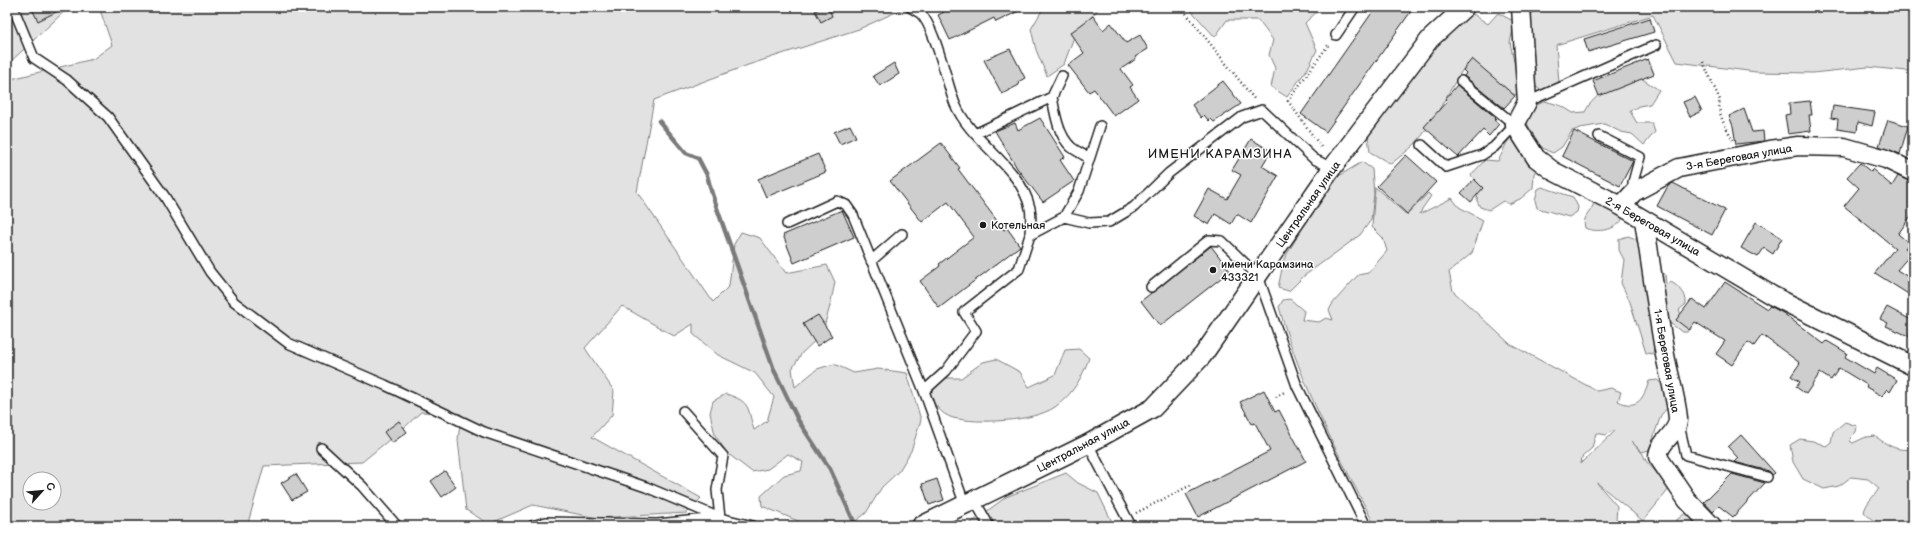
<svg xmlns="http://www.w3.org/2000/svg" width="1920" height="533" viewBox="0 0 1920 533" font-family="'Balsamiq Sans',sans-serif">
<rect width="100%" height="100%" fill="#fff"/>
<filter id="ink" filterUnits="userSpaceOnUse"><feTurbulence type="fractalNoise" baseFrequency=".025" numOctaves="2"/><feDisplacementMap in="SourceGraphic" scale="8" xChannelSelector="R" yChannelSelector="G"/><feConvolveMatrix kernelMatrix="1 2 1 2 8 2 1 2 1" color-interpolation-filters="sRGB"/></filter>
<g filter="url(#ink)">
<path fill="#e2e2e2" stroke="#7f7f7f" fill-rule="evenodd" d="M7 7H69L7 65Z
M99 7H907L859 29 748 65 654 100 637 192 713 302 729 286 734 244 741 232 760 238 786 273 827 265 835 282 830 306 822 334 802 353 792 369 795 387 817 369 834 364 854 373 878 369 907 373 921 420 911 451 899 471 882 487 866 513 851 525 833 523 826 526H810L762 506 761 496 784 475 801 471 803 462 788 454 768 469 752 472 727 453 715 435 710 413 713 401 726 394C752 402 747 408 754 430L767 421 774 397 755 373 718 355 693 334V324L674 336 622 306 585 348 614 391 612 415 592 437 701 498 687 513 597 518 533 505 489 524 466 510 458 440 461 414 421 412 406 426 362 462 264 466 248 523 250 526H7V80L93 59 112 45ZM30 479H54V503H30Z
M1044 7H1100L1074 37 1064 64 1047 76 1036 50 1031 29Z
M1188 7H1322L1305 23 1317 50 1308 68 1287 97 1271 87 1275 68 1269 55 1273 40 1258 20H1227L1215 37Z
M1544 7H1913V69L1907 71 1868 67 1813 73 1756 72 1677 62 1653 15 1556 45 1559 83 1543 92 1535 86V68L1529 32 1532 13Z
M1498 13 1515 22 1510 42 1521 96 1513 94 1473 63 1466 65C1448 90 1436 121 1415 144 1408 151 1399 157 1391 164L1370 152 1368 137 1432 41 1473 14 1488 24Z
M1638 76 1659 90 1650 104 1639 106 1630 111 1637 123H1652L1655 132 1644 145 1632 134 1621 132 1604 124 1580 128 1572 131 1562 147 1553 153C1537 148 1532 135 1526 120L1535 106 1545 101 1562 106 1573 113 1585 112C1594 93 1618 82 1638 76Z
M1514 133 1538 165 1534 174 1533 188 1520 199 1509 204 1503 201 1489 210 1480 207 1477 201 1478 186 1471 175 1485 160 1498 161C1505 149 1504 144 1514 133Z
M1362 162 1372 169 1374 194 1371 220 1360 235 1304 276 1289 291 1278 288 1284 259 1322 195 1337 177Z
M1375 187 1407 215 1428 193 1431 196 1422 209 1420 214 1452 198 1459 207 1483 220 1472 253 1449 272 1453 291 1510 344 1597 391 1611 388 1621 392 1618 401C1638 411 1644 397 1649 381L1657 380 1664 385 1670 405 1661 415 1649 450 1642 452 1631 441 1643 454 1646 461 1670 488 1643 521 1596 482 1617 506 1616 521 1618 526H1375C1339 455 1300 384 1279 307L1283 300 1290 299 1304 311 1302 320 1319 322 1326 318 1333 320 1329 310 1333 303 1358 275 1368 273 1387 251 1383 238 1372 227ZM1614 430 1615 431 1581 464 1582 457 1592 448 1596 433 1606 435Z
M1542 187 1573 197 1578 207 1577 212 1569 217 1537 208 1535 200 1538 189Z
M1600 198 1623 217C1619 231 1595 233 1585 228 1581 216 1593 212 1594 201Z
M1628 236 1636 239 1640 248 1655 340 1653 354 1646 353 1630 302 1621 283 1624 260 1619 250V239Z
M1660 272 1665 274 1666 284 1671 282C1679 287 1687 293 1686 304L1679 310C1682 317 1689 322 1691 329L1687 332H1682L1666 320Z
M1079 349 1089 358C1082 378 1073 394 1055 407 1033 422 978 424 953 418 940 414 934 404 929 393L938 381 945 378H961L983 362 996 359 1020 372 1029 387 1055 375 1065 350Z
M1845 422 1857 426 1856 432 1851 437 1850 441 1853 443 1866 437 1875 436C1886 444 1898 453 1913 448V526C1893 526 1879 529 1864 512 1866 502 1875 496 1879 488L1868 479 1851 477 1839 486 1824 489 1803 479 1793 462 1790 445 1800 439 1813 441 1826 446 1831 442 1833 432Z
M1066 473 1078 483 1098 493 1114 526H961L968 525 1006 497Z
M1689 510 1705 526H1669Z"/>
<g fill="none" stroke-linecap="round" stroke-linejoin="round">
<path stroke="#7a7a7a" stroke-width="4.5" d="M659 121 686 153 698 158 707 175 712 194 774 370 798 420 830 469 856 526"/>
</g>
<path fill="#cecece" stroke="#1c1c1c" d="M31 7H66L38 21Z
M822 7H828L832 16 821 22 815 11Z
M942 7H1027L996 22 994 18 950 40 938 15 944 12Z
M1376 7H1414L1326 132 1301 114Z
M1093 16 1103 30 1111 23 1126 43 1140 35 1148 49 1135 57 1136 59 1121 69 1133 85 1130 87 1138 99 1114 116 1094 89 1089 92 1068 65 1084 53 1070 33Z
M1650 18 1654 32 1588 52 1584 39Z
M1010 49 1025 78 1018 82 1019 85 1002 94 984 60Z
M1472 59 1515 96 1504 108 1464 76 1466 73 1463 70Z
M1648 59 1654 74 1599 96 1593 81Z
M894 63 899 74 880 86 873 76Z
M1223 81 1241 104 1214 122 1211 119 1209 121 1204 115 1201 118 1192 105Z
M1457 85 1496 118 1494 120 1499 124 1489 136 1483 130 1458 157 1424 127 1447 101 1445 99Z
M1695 97 1702 111 1690 117 1683 102Z
M1810 101 1812 115H1809L1811 131 1788 134 1785 115 1790 114 1789 103Z
M1833 106 1875 112 1872 126 1858 122 1857 132 1837 129 1838 119 1831 118Z
M1744 109 1752 132 1763 131 1764 141 1736 144 1733 126 1729 116Z
M1040 118 1065 157 1060 160 1074 181 1043 202 1017 168 995 131 1015 123 1018 130Z
M1888 120 1908 126 1900 154 1879 146Z
M850 125 856 137 840 144 834 132Z
M1574 131 1633 161 1620 186 1562 156Z
M1251 139 1271 151 1262 166 1278 176 1251 223 1237 214 1231 224 1215 214 1209 225 1194 216 1209 189 1227 199 1241 175 1232 170Z
M941 143 960 168 958 169 1004 230 1007 228 1020 246 939 308 920 281 940 266 939 264 974 237 948 202 922 222 890 181Z
M818 154 826 172 766 197 758 179Z
M1406 155 1436 182 1407 214 1377 186Z
M1860 163 1871 172 1872 169 1892 186 1898 176 1913 183V213L1898 234 1909 243 1905 248 1911 254 1897 270 1913 280V297L1875 273 1895 248 1844 206 1859 188 1847 177Z
M1474 179 1483 188 1471 202 1461 193Z
M1673 183 1725 210 1712 235 1657 206 1668 186Z
M842 210 854 237 794 263 783 235Z
M1756 222 1782 238 1773 254 1764 248 1758 257 1741 248Z
M1211 246 1230 271 1160 326 1141 301Z
M1725 282 1767 309 1770 306 1783 313 1824 344 1827 341 1847 353 1845 357 1874 374 1877 368 1897 380 1890 392 1887 389 1882 396 1866 387 1867 385 1839 368 1831 380 1820 373 1806 394 1796 387 1800 382 1791 376 1800 363 1762 335 1754 346 1748 342 1732 365 1716 354 1725 341 1695 322 1689 330 1676 320 1692 299 1706 309Z
M1887 307 1913 321V338L1886 326 1888 323 1880 319Z
M818 315 832 336 817 346 803 324Z
M1264 390 1275 412 1279 410 1306 461 1198 517 1186 494 1270 451 1255 423 1252 424 1240 402Z
M399 421 407 432 392 443 384 432Z
M1741 435 1775 473 1772 475 1769 471 1734 462 1738 458 1728 447Z
M445 471 456 487 442 497 431 481Z
M296 474 307 492 292 500 281 483Z
M1732 474 1765 483 1733 517 1719 506 1713 512 1704 502Z
M937 479 944 500 929 505 922 484Z"/>
<g fill="none" stroke-linecap="round" stroke-linejoin="round">
<g stroke="#1c1c1c" stroke-width="12">
<path id="lane" d="M13 7 34 58 67 80 108 117 165 197 210 272 234 302 288 343 385 385 484 432 646 487 720 518 753 526
M910 7C913 9 917 11 920 13 935 26 947 84 955 104 972 144 1020 165 1030 208 1032 216 1030 227 1030 235
M1336 35 1355 7
M1052 97C1055 113 1058 135 1071 147 1077 152 1084 154 1089 159
M1527 102 1656 45
M975 134 1052 97 1062 76
M1599 136 1640 157 1633 182 1634 192
M1422 145 1446 167 1482 155 1494 147 1515 125 1461 81
M1064 217 1089 223 1109 222 1134 207 1169 173 1242 117 1262 110 1314 159 1332 168
M787 224 837 201 846 205 853 215 924 391 965 505
M871 261 902 234
M1151 287 1209 240 1222 241 1258 276 1297 386 1366 526
M924 391 946 371 976 331 964 312 1019 269 1030 235 1064 217 1079 191 1100 126
M683 411 723 456 717 490 720 518
M1679 425 1686 455 1767 477
M1088 444 1131 526
M321 448 362 486 397 526
M975 501 989 526
M532 526 546 522 657 524 718 518"/>
</g>
<g stroke="#1c1c1c" stroke-width="21">
<path id="street" d="M1521 7 1527 102 1515 125 1536 158 1553 171 1621 206 1773 296 1913 366
M1621 206 1634 192 1679 168 1770 150 1798 146 1844 147 1886 159 1913 172
M1644 220C1651 265 1657 310 1665 355 1669 376 1676 397 1678 418 1679 434 1658 441 1658 457L1687 500 1712 526
M921 526 1088 444 1153 408 1203 355 1332 168 1430 39 1465 7"/>
</g>
<path stroke="#1c1c1c" stroke-width="2.5" stroke-dasharray="1 3" stroke-linecap="butt" d="M1181 7 1255 100
M1703 62 1720 100C1716 113 1727 129 1733 140
M1321 147 1288 101 1329 44
M1276 397 1286 391
M1136 513 1191 485"/>
<use href="#lane" stroke="#fff" stroke-width="9"/>
<use href="#street" stroke="#fff" stroke-width="18"/>
</g>
</g>
<g fill="#1c1c1c" stroke="#fff" stroke-width="1.5">
<circle cx="983" cy="225" r="4"/>
<circle cx="1213" cy="270" r="4"/>
</g>
<g text-anchor="middle" stroke-width="3" stroke-linejoin="round" paint-order="stroke">
<g font-size="11" fill="#1c1c1c" stroke="#fff">
<text transform="translate(1739 157) rotate(-10)" y="4">3-я Береговая улица</text>
<text transform="translate(1308 204) rotate(-55)" y="4">Центральная улица</text>
<text transform="translate(1653 226) rotate(30)" y="4">2-я Береговая улица</text>
<text transform="translate(1667 361) rotate(80)" y="4">1-я Береговая улица</text>
<text transform="translate(1083 445) rotate(-28)" y="4">Центральная улица</text>
</g>
<g font-size="11" fill="#1c1c1c" stroke="#fff" text-anchor="start">
<text x="991" y="229">Котельная</text>
<text x="1221" y="268">имени Карамзина<tspan x="1221" dy="13">433321</tspan></text>
</g>
<g font-size="13" letter-spacing="1" fill="#1c1c1c" stroke="#fff">
<text x="1220" y="158">ИМЕНИ КАРАМЗИНА</text>
</g>
</g>
<rect width="1920" height="533" fill="none" stroke="#fff" stroke-width="24"/>
<rect x="12" y="12" width="1896" height="509" fill="none" stroke="#1c1c1c" stroke-width="1.5" filter="url(#ink)"/>
<g transform="translate(42 491) rotate(63)"><circle r="19" fill="#ffffff" stroke="#a4a4a4"/>
<path d="M0-3L7 15L0 10L-7 15Z" fill="#1c1c1c"/>
<text y="-6" font-size="11" font-weight="bold" text-anchor="middle" fill="#1c1c1c">С</text>
</g>
</svg>
